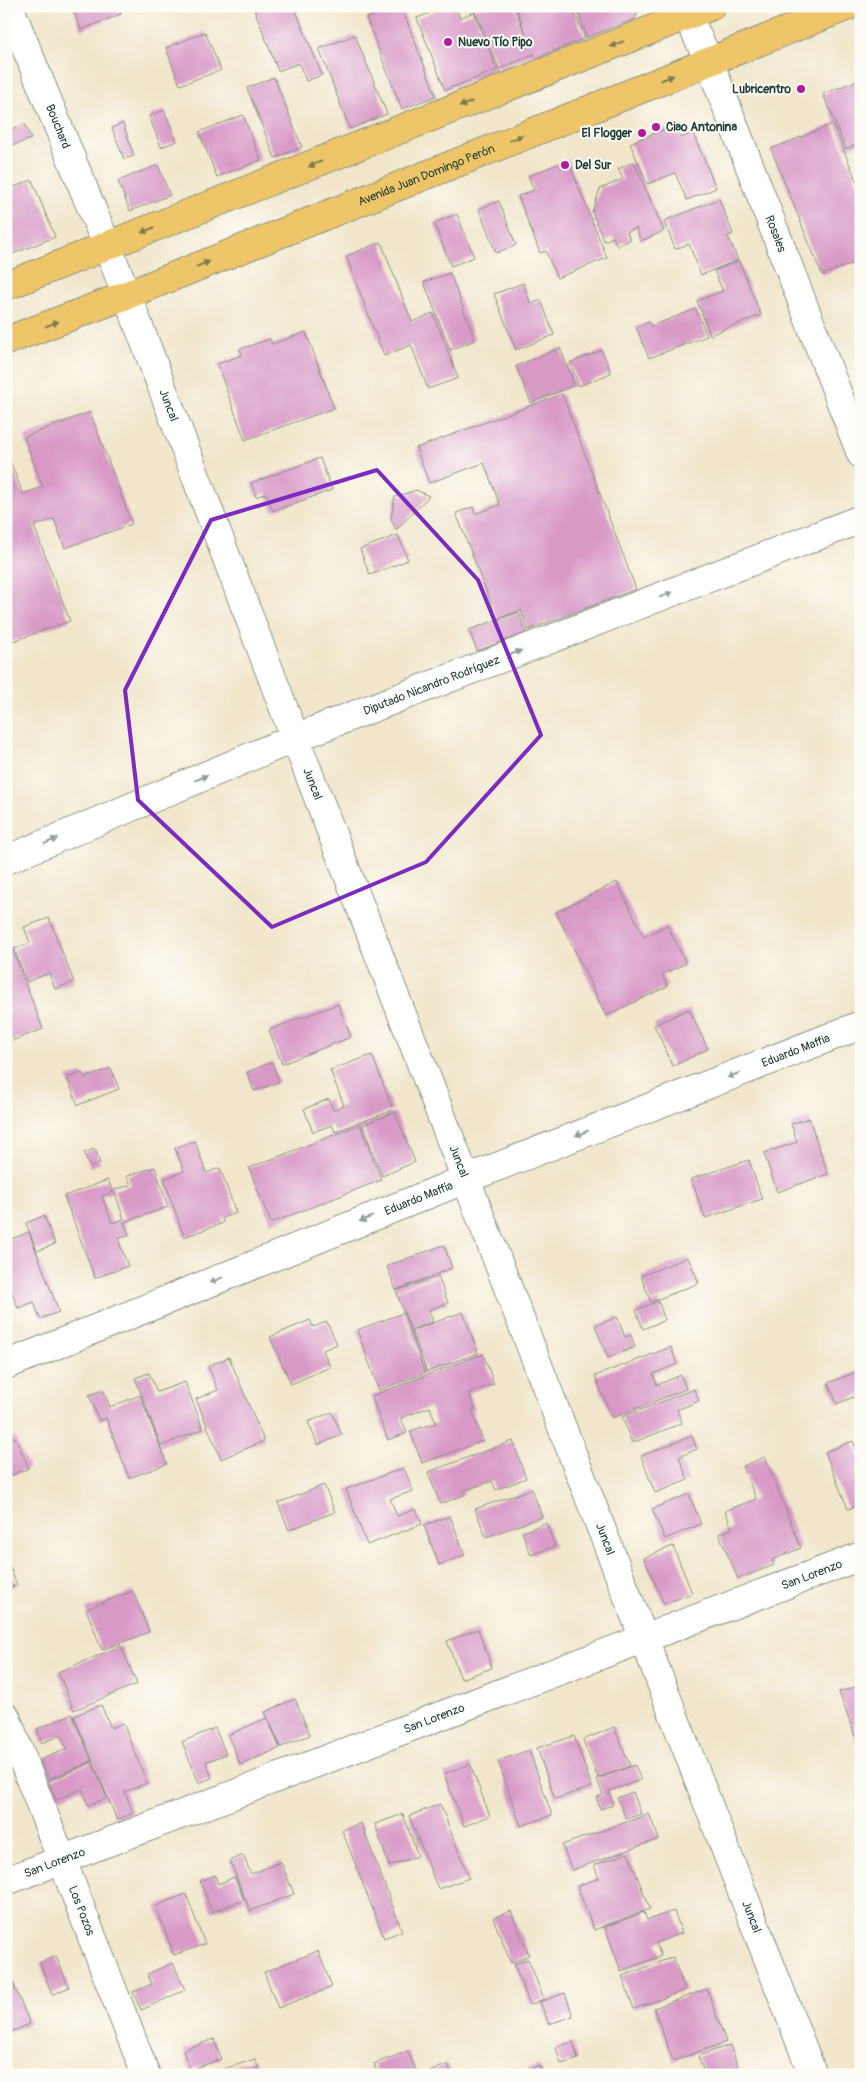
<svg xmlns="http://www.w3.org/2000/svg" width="867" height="2081" viewBox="0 0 867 2081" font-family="Pangolin,sans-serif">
<rect width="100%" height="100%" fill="#fdfcf7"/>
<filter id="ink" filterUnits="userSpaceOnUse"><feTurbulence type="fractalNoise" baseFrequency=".02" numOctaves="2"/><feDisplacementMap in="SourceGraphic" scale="10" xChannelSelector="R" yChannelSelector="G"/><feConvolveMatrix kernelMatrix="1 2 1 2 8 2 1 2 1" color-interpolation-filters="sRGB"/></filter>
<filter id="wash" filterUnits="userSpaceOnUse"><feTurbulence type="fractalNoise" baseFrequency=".0096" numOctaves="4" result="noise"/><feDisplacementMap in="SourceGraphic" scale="20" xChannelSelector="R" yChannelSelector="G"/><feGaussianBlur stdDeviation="1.12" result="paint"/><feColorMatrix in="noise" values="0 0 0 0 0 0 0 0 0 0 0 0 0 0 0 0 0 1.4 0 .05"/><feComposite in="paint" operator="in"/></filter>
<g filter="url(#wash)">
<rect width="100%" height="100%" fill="#f1e6cb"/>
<g id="blocks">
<path fill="#d899c7" d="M72 6H118L121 14 81 30Z
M253 6H294L322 75 306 81 299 63 278 71Z
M396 6H401L436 96 402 109 366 18Z
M433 6H455L460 18 474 12 497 70 445 90 417 18 435 11Z
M480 6H514L526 34 515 6H572L585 38 536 58 534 54 499 69 474 9Z
M575 6H640L635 19 587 37Z
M205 32 221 70 180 85 166 48Z
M355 35 387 114 350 129 319 49Z
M274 77 302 147 275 158 247 88Z
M861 79V143L846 149 823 94Z
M164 110 177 141 161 147 149 116Z
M243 115 261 160 217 177 199 132Z
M123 123 134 156 124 159 112 128Z
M25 124 31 139 6 148V131Z
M833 124 861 192V260L822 275 771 149Z
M675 125 681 138 693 133 716 188 687 200 675 173 647 184 630 143Z
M568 160 607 258 557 278 546 251 540 253 518 196 534 190 528 176Z
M634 162 664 231 641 241 636 228 627 232 630 240 617 246 613 237 604 241 592 212 600 189 623 179 618 169Z
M158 165 170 195 130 211 118 181Z
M32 180 55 237 10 255 6 247V190Z
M719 199 733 234 728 236 738 260 701 275 689 244 675 249 664 221Z
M499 201 516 245 496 253 479 209Z
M457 214 474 257 451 266 434 223Z
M381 242 412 322 433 313 458 378 428 389 411 345 384 356 346 256Z
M739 261 761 315 710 335 697 301 723 291 714 271Z
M450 273 475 340 450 350 424 282Z
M523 283 531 304 541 300 554 335 516 350 494 294Z
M696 309 707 336 649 358 636 327 649 322 651 326Z
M306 332 334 408 245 440 217 364 242 355 240 349 270 339 272 344Z
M560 348 575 385 531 403 516 366Z
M602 350 611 373 579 386 570 363Z
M562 394 636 589 528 630 521 610 497 619 456 513 473 507 475 514 500 505 484 463 429 483 416 448Z
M90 412 132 524 65 548 54 519 34 526 70 621 8 643 6 638V451L23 494 43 487 24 437Z
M320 458 332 490 273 511 266 493 256 497 251 483Z
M416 490 429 496 396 530 391 518 395 497Z
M398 535 408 560 370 575 360 549Z
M519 612 526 633 477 651 469 630Z
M617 882 644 937 667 925 686 963 662 975 668 986 606 1016 556 912Z
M49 918 74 982 55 989 49 973 27 982 14 949 30 943 24 927Z
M11 946 43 1029 6 1043V948Z
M338 1004 351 1037 282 1064 269 1030Z
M689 1009 708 1049 673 1066 654 1025Z
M372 1055 393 1110 335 1132 332 1125 313 1132 304 1109 329 1099 333 1110 344 1105 330 1070Z
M272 1062 279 1082 254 1091 247 1072Z
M111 1068 119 1089 78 1105 67 1078 82 1073 85 1078Z
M395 1112 415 1162 382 1176 362 1125Z
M809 1118 828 1174 777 1192 764 1153 797 1142 791 1124Z
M360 1125 381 1180 271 1223 249 1168Z
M195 1141 206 1173 220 1168 236 1213 222 1218 223 1223 184 1237 164 1179 184 1171 175 1148Z
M95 1149 100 1163 90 1167 84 1153Z
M749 1160 762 1199 705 1218 691 1179Z
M155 1167 168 1207 124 1222 129 1235 118 1239 128 1266 95 1278 64 1196 108 1180 113 1192 102 1196 112 1223 124 1219 114 1190 131 1185 127 1176Z
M44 1216 55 1244 37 1251 26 1223Z
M29 1232 59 1312 40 1319 34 1302 18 1308 6 1278V1241Z
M444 1245 452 1268 396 1290 387 1266Z
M688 1257 699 1283 651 1302 641 1276Z
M438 1276 448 1303 429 1310 433 1322 411 1330 396 1291Z
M658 1301 665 1320 643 1329 636 1310Z
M463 1312 478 1353 427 1372 411 1331Z
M403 1313 425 1373 379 1390 357 1330Z
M617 1317 625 1337 631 1335 635 1347 608 1358 595 1326Z
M310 1320 313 1327 327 1322 337 1344 323 1350 330 1367 291 1384 270 1337Z
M671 1347 677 1364 653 1374 657 1385 681 1375 686 1389 612 1418 595 1376Z
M483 1354 494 1384 469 1393 475 1409 472 1410 483 1441 422 1463 410 1431 436 1423 430 1407 401 1418 407 1433 388 1440 371 1396Z
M229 1357 264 1441 221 1459 196 1399 218 1390 208 1366Z
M861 1370V1394L837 1404 828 1383Z
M149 1373 157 1392 185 1382 203 1429 161 1446 135 1378Z
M694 1389 699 1401 677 1410 682 1423 632 1443 622 1417Z
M103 1390 110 1407 140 1395 167 1464 129 1478 106 1418 99 1421 89 1395Z
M332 1412 342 1435 318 1445 308 1422Z
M692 1436 697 1449 679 1457 688 1480 655 1493 641 1456Z
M15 1437 29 1468 6 1478V1441Z
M513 1441 526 1478 496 1490 492 1481 463 1491 464 1495 440 1504 428 1472Z
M853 1441 861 1461V1504L848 1509 825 1452Z
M765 1457 801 1548 772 1560 774 1565 738 1579 719 1534 732 1529 725 1511 756 1499 743 1466Z
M404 1468 413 1491 390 1499 397 1516 416 1509 422 1524 367 1545 346 1489Z
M324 1485 335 1512 289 1530 278 1503Z
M532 1489 542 1517 486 1537 475 1509Z
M689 1494 701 1524 665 1539 652 1509Z
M450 1516 465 1555 439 1565 424 1525Z
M546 1523 555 1546 531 1555 522 1532Z
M673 1546 692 1593 664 1604 644 1558Z
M6 1557 17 1585 6 1589Z
M133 1591 149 1632 102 1650 86 1609Z
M478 1629 492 1668 461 1679 447 1641Z
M121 1646 137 1684 74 1710 58 1672Z
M861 1676V1740L857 1742 839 1692 858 1686 855 1678Z
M295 1699 310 1735 281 1747 265 1712Z
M101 1705 111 1728 123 1723 147 1783 125 1792 133 1813 117 1820 74 1716Z
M72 1714 92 1761 49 1779 40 1760 67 1749 61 1735 42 1743 37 1729Z
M267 1718 280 1748 240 1765 228 1735Z
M614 1727 630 1766 598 1778 583 1740Z
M215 1728 226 1754 206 1762 212 1778 199 1783 182 1742Z
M574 1736 592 1787 555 1799 537 1748Z
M529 1750 552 1815 521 1826 498 1761Z
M92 1762 107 1798 88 1805 82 1789 56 1800 48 1781Z
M470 1764 490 1816 464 1826 444 1774Z
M635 1765 641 1780 609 1791 613 1805 600 1809 596 1797 603 1795 597 1779Z
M633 1792 641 1814 626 1819 617 1798Z
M440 1804 469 1878 438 1889 409 1816Z
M403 1814 418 1856 389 1866 375 1824Z
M649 1814 659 1839 572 1870 562 1845Z
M361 1823 402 1931 384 1938 342 1830Z
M628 1853 650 1909 594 1930 577 1886 599 1878 594 1865Z
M243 1855 251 1874 281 1862 294 1894 250 1911 230 1861Z
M215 1875 218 1884 235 1877 244 1900 212 1912 200 1881Z
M186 1894 205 1944 174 1955 156 1906Z
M511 1911 529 1955 511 1963 493 1918Z
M674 1911 682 1933 656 1943 661 1956 621 1971 605 1927 644 1912 647 1920Z
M318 1951 332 1987 278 2008 264 1972Z
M56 1956 69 1987 52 1995 40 1963Z
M673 1957 685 1990 634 2009 622 1976Z
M528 1959 544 1999 530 2005 514 1964Z
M173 1963 185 1990 141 2010 133 1992 152 1984 147 1974Z
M6 1966 30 2024 6 2034Z
M707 1989 726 2042 673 2061 654 2008Z
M565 1993 573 2016 549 2024 540 2002Z
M214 2039 221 2059 190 2070 183 2050Z
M573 2042 578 2059 561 2064 556 2047Z
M730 2045 741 2075H705L698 2056Z
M408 2051 418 2075H378L374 2064Z
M255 2059 261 2075H209V2074Z
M448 2064 452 2075H422Z
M539 2065 544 2075H516Z"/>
</g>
</g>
<g filter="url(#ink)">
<use href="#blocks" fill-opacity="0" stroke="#889280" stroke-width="1"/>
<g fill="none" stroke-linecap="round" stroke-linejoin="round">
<g stroke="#889280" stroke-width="30">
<g id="minor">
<path id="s1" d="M9 6 127 295 295 738 813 2075"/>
<path id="s2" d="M683 6 709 61 861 454"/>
<path id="s3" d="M6 860 295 738 861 519"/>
<path id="s4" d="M6 1365 466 1179 861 1025"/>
<path id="s5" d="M6 1717 146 2075"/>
<path id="s6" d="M6 1881 861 1556"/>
</g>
</g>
<g stroke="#889280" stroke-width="30">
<g id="major">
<path d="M6 286 711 6"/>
<path id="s7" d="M6 341 127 295 848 6"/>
</g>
</g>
<use href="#minor" stroke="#fff" stroke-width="28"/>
<use href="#major" stroke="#eec569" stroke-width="28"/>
</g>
<defs><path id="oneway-solid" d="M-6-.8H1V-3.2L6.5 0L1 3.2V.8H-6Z" transform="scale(1.25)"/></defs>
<g fill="#7c7a4c">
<use href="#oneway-solid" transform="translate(617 44) rotate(158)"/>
<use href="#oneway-solid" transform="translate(667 78) rotate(-22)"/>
<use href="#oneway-solid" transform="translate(466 104) rotate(158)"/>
<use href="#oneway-solid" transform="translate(516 138) rotate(-22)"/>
<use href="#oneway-solid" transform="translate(315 164) rotate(158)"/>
<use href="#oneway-solid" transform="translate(148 230) rotate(158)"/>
<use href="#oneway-solid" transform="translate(203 264) rotate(-22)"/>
<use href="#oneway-solid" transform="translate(52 324) rotate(-21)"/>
</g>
<g fill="#8f9e9a">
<use href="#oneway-solid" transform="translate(666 595) rotate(-21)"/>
<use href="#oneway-solid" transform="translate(515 653) rotate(-21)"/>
<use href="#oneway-solid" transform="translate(201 778) rotate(-23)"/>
<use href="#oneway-solid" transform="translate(51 841) rotate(-23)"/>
<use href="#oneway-solid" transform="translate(734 1075) rotate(159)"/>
<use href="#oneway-solid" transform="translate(582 1133) rotate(159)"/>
<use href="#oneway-solid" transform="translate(366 1219) rotate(158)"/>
<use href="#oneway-solid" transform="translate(216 1280) rotate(158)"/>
</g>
</g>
<path fill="none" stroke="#7b2cbf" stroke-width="4" stroke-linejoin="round" d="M377 470 478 580 541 735 426 862 272 927 138 800 125 690 211 520Z"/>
<g fill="#b5179e" stroke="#fdfcf7" stroke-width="2">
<circle cx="448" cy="42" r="5"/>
<circle cx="801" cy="89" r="5"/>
<circle cx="656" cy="127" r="5"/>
<circle cx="642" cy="133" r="5"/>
<circle cx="565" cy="165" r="5"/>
</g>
<g text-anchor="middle" stroke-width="4" stroke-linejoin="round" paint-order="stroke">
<g font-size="12" font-weight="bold" fill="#1f3d34" stroke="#fdfcf7" text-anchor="start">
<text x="458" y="46">Nuevo Tío Pipo</text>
<text x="791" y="93" text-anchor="end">Lubricentro</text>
<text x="666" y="131">Ciao Antonina</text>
<text x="632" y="137" text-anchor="end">El Flogger</text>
<text x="575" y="169">Del Sur</text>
</g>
<g font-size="12" fill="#1f3d34" stroke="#fdfcf7">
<text dy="4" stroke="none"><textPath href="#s1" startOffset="130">Bouchard</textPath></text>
<text dy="4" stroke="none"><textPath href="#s7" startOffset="452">Avenida Juan Domingo Perón</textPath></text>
<text dy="4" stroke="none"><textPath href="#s2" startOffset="246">Rosales</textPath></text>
<text dy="4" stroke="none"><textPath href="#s1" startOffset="430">Juncal</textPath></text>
<text dy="4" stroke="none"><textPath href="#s3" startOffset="460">Diputado Nicandro Rodríguez</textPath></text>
<text dy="4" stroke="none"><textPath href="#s1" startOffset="835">Juncal</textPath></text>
<text dy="4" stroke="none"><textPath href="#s4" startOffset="850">Eduardo Maffia</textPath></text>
<text dy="4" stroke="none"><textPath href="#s1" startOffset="1240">Juncal</textPath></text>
<text dy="4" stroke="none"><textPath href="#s4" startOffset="445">Eduardo Maffia</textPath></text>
<text dy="4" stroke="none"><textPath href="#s1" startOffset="1645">Juncal</textPath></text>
<text dy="4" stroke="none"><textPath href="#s6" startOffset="862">San Lorenzo</textPath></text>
<text dy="4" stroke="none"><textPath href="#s6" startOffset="458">San Lorenzo</textPath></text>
<text dy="4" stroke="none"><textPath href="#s6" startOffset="52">San Lorenzo</textPath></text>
<text dy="4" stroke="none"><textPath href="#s5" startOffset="208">Los Pozos</textPath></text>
<text dy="4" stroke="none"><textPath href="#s1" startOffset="2050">Juncal</textPath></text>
</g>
</g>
<rect width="867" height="2081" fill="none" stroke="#fdfcf7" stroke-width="25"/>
</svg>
